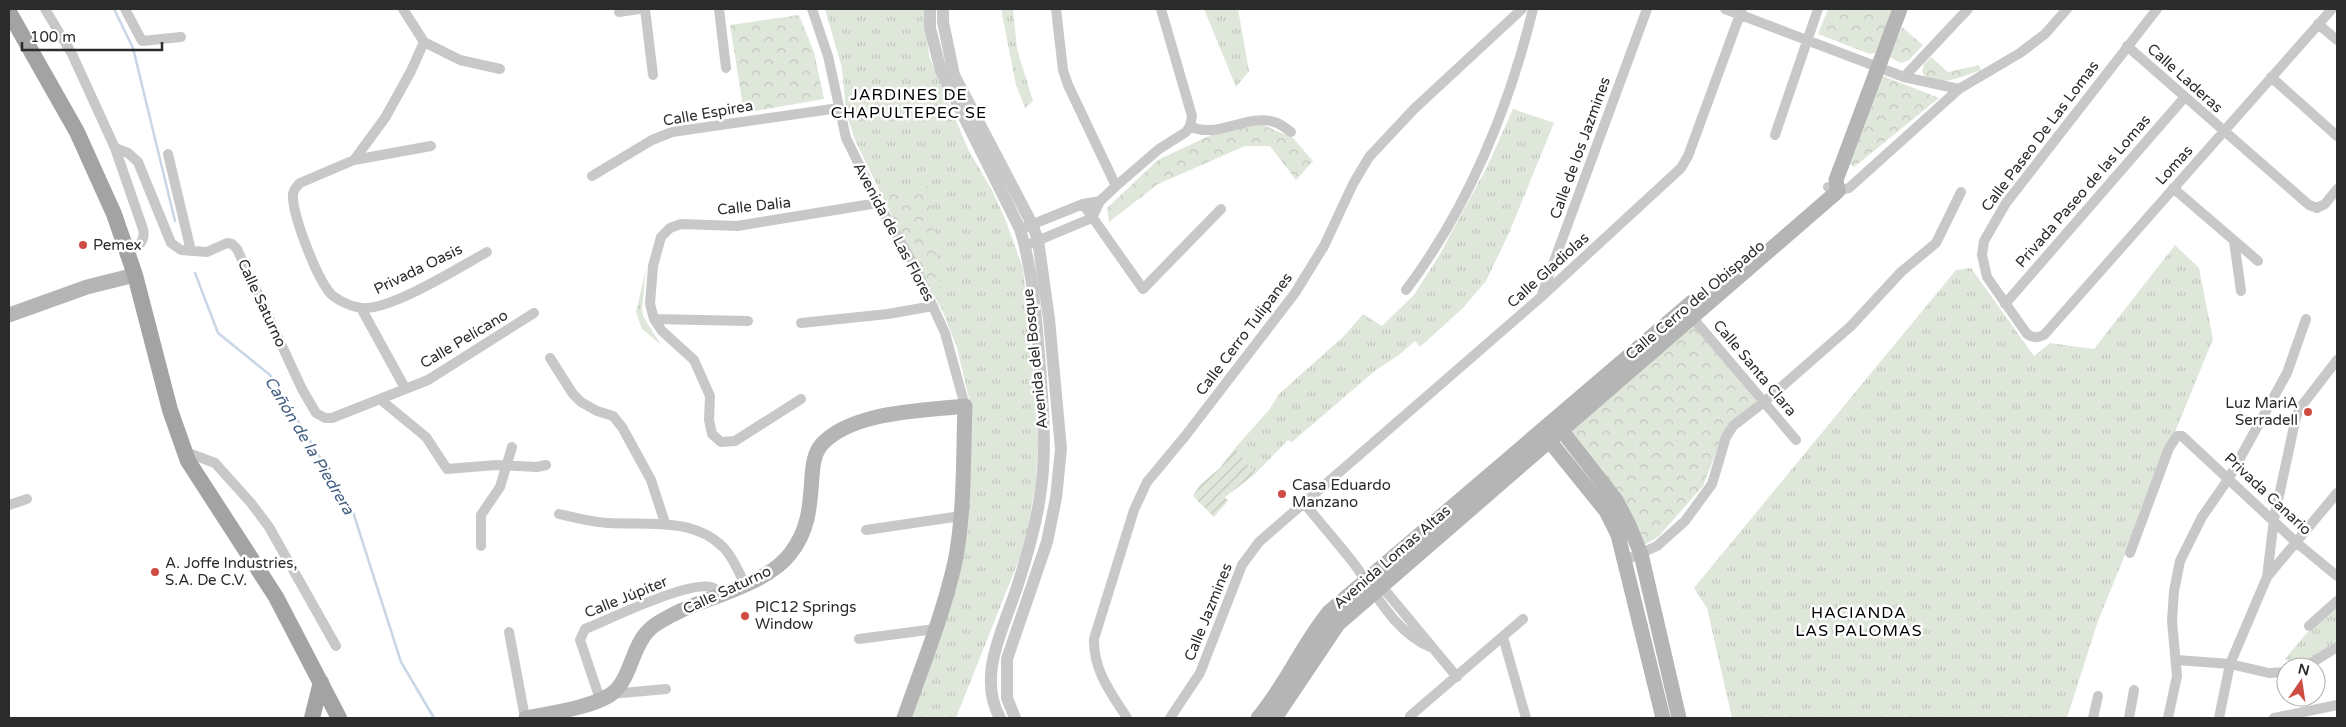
<svg xmlns="http://www.w3.org/2000/svg" width="2346" height="727" viewBox="0 0 2346 727" font-family="'Varela Round',sans-serif">
<defs>
<pattern id="grass-tufts" width="24" height="20" patternUnits="userSpaceOnUse" patternTransform="scale(1.25)"><rect width="24" height="20" fill="#dfe7da"/><path d="M3 7l-1-3M5 7V3M7 7l1-3M15 17l-1-3M17 17v-4M19 17l1-3" fill="none" stroke="#c0c6bb"/></pattern>
<pattern id="park-crowns" width="20" height="18" patternUnits="userSpaceOnUse" patternTransform="scale(1.25)"><rect width="20" height="18" fill="#dfe7da"/><path d="M2 6a3 3 0 1 1 6 0M12 15a3 3 0 1 1 6 0" fill="none" stroke="#c0c6bb"/></pattern>
<pattern id="garden-furrows" width="10" height="10" patternUnits="userSpaceOnUse" patternTransform="scale(1.25)"><rect width="10" height="10" fill="#dfe7da"/><path d="M-1 1l2-2M0 10L10 0M9 11l2-2" fill="none" stroke="#c0c6bb"/></pattern>
</defs>
<rect width="100%" height="100%" fill="#fff"/>
<path fill="url(#grass-tufts)" d="M825 9H924L929 56 968 149 993 192 1006 221 1023 268 1035 382 1038 440 1036 480 1026 542 956 718H912L935 650 971 407 957 348 943 312 894 220 855 140 846 113 842 68Z
M1001 9H1013L1017 49 1033 101 1025 108 1016 85Z
M1204 9H1238L1249 71 1236 87Z
M1513 109 1554 123 1509 233 1486 281 1463 308 1420 347 1415 341 1399 355 1376 370 1292 442 1288 440 1255 474 1235 448 1269 410 1279 394 1344 336 1363 314 1382 326 1414 295 1440 254 1488 165Z
M2175 245 2199 268 2213 339 2098 621 2067 718H1732L1707 608 1694 588 1956 270 1971 268 2034 356 2050 343 2094 349Z
M646 269 642 309 643 316 661 345 642 329 636 312Z
M2337 607V641C2322 649 2304 675 2285 659L2306 634Z"/>
<path fill="url(#park-crowns)" d="M1828 9H1894L1875 53 1870 54 1818 34Z
M799 15 814 52 824 99 744 113 730 25Z
M1902 27 1923 45 1909 60 1901 63 1890 57Z
M1931 57 1948 72 1979 65 1981 70C1967 75 1932 91 1922 72L1924 64Z
M1883 76 1939 98 1854 167 1850 164Z
M1256 122 1293 138 1313 161 1296 180 1270 146H1245L1158 184 1109 222 1107 208 1158 160 1215 133Z
M929 186 943 312 881 194Z
M1689 320 1757 402 1726 427 1703 486 1658 537 1646 544 1639 539 1565 427Z"/>
<path fill="url(#garden-furrows)" d="M1235 448 1255 474 1225 497 1228 501 1214 517 1193 496 1200 485 1220 468Z"/>
<g fill="none" stroke-linecap="round" stroke-linejoin="round">
<path stroke="#c8d6e5" stroke-width="2.5" d="M114 9 133 48 175 221
M195 273 218 333 270 375 353 512 401 662 434 718"/>
<path stroke="#c8c8c8" stroke-width="10" d="M45 9 72 54 115 148 143 229C146 242 138 246 128 252
M125 9 142 41 181 37
M403 9 424 42 411 71 385 118 354 160 300 183C295 188 292 192 293 199 295 221 317 279 331 294 338 301 353 307 362 308 390 311 460 267 487 252
M645 9 653 75
M719 9 726 68
M812 9 828 56 846 138 878 203 914 265 945 333 965 406
M1056 9 1063 70 1068 85 1116 186
M1725 9 1904 77 1959 89
M2157 9 2006 203 1984 241 1982 255 1987 277 2027 334C2033 338 2037 338 2044 335L2332 9
M619 12 639 9
M2318 24 2337 40
M424 42 460 60 500 69
M2127 46 2309 205 2317 208 2325 204 2337 189
M1904 77 1968 9
M2271 77 2337 136
M1190 126C1216 140 1248 113 1274 122 1280 123 1286 129 1291 132
M1775 135 1818 9
M115 148 128 153 138 162 171 243 181 250 207 252 227 243 232 244 237 249 302 389 316 413 325 418H332L428 380 534 313
M168 154 191 251
M354 160 431 146
M592 176 652 140 672 132 839 108
M1828 187 1838 191 1849 188 1959 89 2020 53 2045 34 2067 9
M2173 188 2258 261
M1083 204 1143 289 1221 209
M1026 227 1083 204 1100 201
M2234 241 2241 291
M1025 246 1092 218 1100 201 1116 186 1159 149 1186 132 1190 126 1192 116 1161 9
M1406 290C1468 208 1509 108 1533 9
M1542 294 1647 9
M2005 304 2184 98
M361 308 405 388
M1691 316 1796 440
M654 319 748 321
M801 323 888 314 933 306
M550 358 573 394 581 402 597 411 613 416 622 427 651 480 665 523
M801 399 735 441 721 442 712 434 709 420 710 396 694 360 662 331 654 319 650 304 653 266 661 237 670 228 681 224 737 226 878 203
M381 400 426 437 447 469 496 465 537 467 546 465
M183 451 215 463 251 503 269 527 336 646
M1304 503C1321 524 1339 544 1355 565 1376 594 1395 632 1430 647
M9 505 27 499
M559 514C576 518 591 522 608 523 647 525 694 517 724 548 734 559 739 572 745 585
M866 530 961 516
M481 546V515L500 487 512 447
M2130 553 2169 448 2177 436H2182L2297 543 2337 576
M1626 560 1657 546 1685 521 1712 484 1726 437 1733 426 1764 402 1851 326 1901 272 1936 243 1961 192
M2267 577 2274 519 2296 417 2300 408 2337 360
M1379 583 1457 677
M2309 626 2337 601
M509 632 525 718
M1503 637 1526 718
M859 639 935 629
M2177 660 2230 664 2269 673 2286 672
M2305 667 2337 647
M611 694 666 689
M600 699 580 640 585 629C610 619 687 581 711 587 714 588 718 591 721 593
M1410 716 1523 619
M1127 718C1111 693 1093 670 1094 639L1134 510 1147 482 1186 435 1295 293 1324 246 1353 184 1369 157 1414 109 1522 9
M1170 718 1200 673 1242 565 1259 542 1541 297 1681 168 1688 156 1742 9
M2093 718 2098 696
M2129 718 2134 690
M2168 718 2177 676 2172 621 2174 591 2180 561 2202 517 2229 478 2287 373 2306 319
M2219 718 2230 664 2267 577 2337 493
M2274 718 2337 705"/>
<path stroke="#c8c8c8" stroke-width="12" d="M930 9V28L941 71 1020 229C1034 274 1036 321 1040 367 1043 410 1047 453 1040 496 1036 525 1027 556 1018 584 1005 626 976 675 1000 718
M943 9V22L954 75 1032 224 1038 240 1049 319 1061 449 1056 498 1047 542 1007 659V698L1015 718"/>
<path stroke="#b5b5b5" stroke-width="15" d="M9 315 87 287 135 275
M1555 422 1616 500 1629 525 1641 554 1679 718
M1543 433 1606 511 1618 535 1663 718
M526 718C551 713 589 708 610 695 631 681 631 648 648 631 655 623 665 619 674 614 709 596 766 585 790 554 809 530 810 506 812 476 813 465 814 453 822 444 853 411 923 411 965 406 963 458 965 511 955 562 943 615 922 667 904 718
M1258 718C1286 685 1302 645 1329 612L1692 302
M1275 718 1338 624 1838 191 1836 180 1900 9"/>
<path stroke="#a3a3a3" stroke-width="16" d="M9 12 77 132 114 214 135 275 170 410 188 461 276 597 339 718
M312 718 321 682"/>
</g>
<g fill="#ce4c42" stroke="#fff" stroke-width="2">
<circle cx="83" cy="245" r="5"/>
<circle cx="2308" cy="412" r="5"/>
<circle cx="1282" cy="494" r="5"/>
<circle cx="155" cy="572" r="5"/>
<circle cx="745" cy="616" r="5"/>
</g>
<g text-anchor="middle" stroke-width="5" stroke-linejoin="round" paint-order="stroke">
<g font-size="15" fill="#2b2b2b" stroke="#fff">
<text transform="translate(2185 78) rotate(42)" y="5">Calle Laderas</text>
<text transform="translate(708 113) rotate(-10)" y="5">Calle Espirea</text>
<text transform="translate(2040 136) rotate(-53)" y="5">Calle Paseo De Las Lomas</text>
<text transform="translate(1580 148) rotate(-70)" y="5">Calle de los Jazmines</text>
<text transform="translate(2174 165) rotate(-48)" y="5">Lomas</text>
<text transform="translate(2083 191) rotate(-49)" y="5">Privada Paseo de las Lomas</text>
<text transform="translate(754 206) rotate(-6)" y="5">Calle Dalia</text>
<text transform="translate(894 232) rotate(62)" y="5">Avenida de Las Flores</text>
<text transform="translate(418 269) rotate(-26)" y="5">Privada Oasis</text>
<text transform="translate(1548 270) rotate(-42)" y="5">Calle Gladiolas</text>
<text transform="translate(1695 300) rotate(-40)" y="5">Calle Cerro del Obispado</text>
<text transform="translate(262 303) rotate(65)" y="5">Calle Saturno</text>
<text transform="translate(1244 334) rotate(-53)" y="5">Calle Cerro Tulipanes</text>
<text transform="translate(464 339) rotate(-31)" y="5">Calle Pelícano</text>
<text transform="translate(1035 359) rotate(-96)" y="5">Avenida del Bosque</text>
<text transform="translate(1755 368) rotate(50)" y="5">Calle Santa Clara</text>
<text transform="translate(2268 494) rotate(43)" y="5">Privada Canario</text>
<text transform="translate(1392 557) rotate(-41)" y="5">Avenida Lomas Altas</text>
<text transform="translate(727 590) rotate(-25)" y="5">Calle Saturno</text>
<text transform="translate(626 597) rotate(-22)" y="5">Calle Júpiter</text>
<text transform="translate(1208 612) rotate(-68)" y="5">Calle Jazmines</text>
</g>
<g font-size="15" fill="#2b2b2b" stroke="#fff" text-anchor="start">
<text x="93" y="250">Pemex</text>
<text x="2298" y="408" text-anchor="end">Luz MariA<tspan x="2298" dy="17">Serradell</tspan></text>
<text x="1292" y="490">Casa Eduardo<tspan x="1292" dy="17">Manzano</tspan></text>
<text x="165" y="568">A. Joffe Industries,<tspan x="165" dy="17">S.A. De C.V.</tspan></text>
<text x="755" y="612">PIC12 Springs<tspan x="755" dy="17">Window</tspan></text>
</g>
<g font-size="16" letter-spacing="1" fill="#000" stroke="#fff">
<text x="909" y="100">JARDINES DE<tspan x="909" dy="18">CHAPULTEPEC SE</tspan></text>
<text x="1859" y="618">HACIANDA<tspan x="1859" dy="18">LAS PALOMAS</tspan></text>
</g>
<g font-size="16" font-style="italic" fill="#446182" stroke="#fff">
<text transform="translate(310 445) rotate(59)" y="6">Cañón de la Piedrera</text>
</g>
</g>
<rect width="2346" height="727" fill="none" stroke="#2b2b2b" stroke-width="20"/>
<g transform="translate(2301 682) rotate(13)"><circle r="24" fill="#ffffff" stroke="#aaaaaa"/>
<path d="M0-4L9 19L0 12L-9 19Z" fill="#ce4c42"/>
<text y="-8" font-size="14" font-weight="bold" text-anchor="middle" fill="#2b2b2b">N</text>
</g>
<path d="M22 42v8h140v-8" fill="none" stroke="#2b2b2b" stroke-width="2.5"/>
<text x="30" y="42" font-size="15" fill="#2b2b2b" stroke="#ffffff" stroke-width="4" paint-order="stroke">100 m</text>
</svg>
